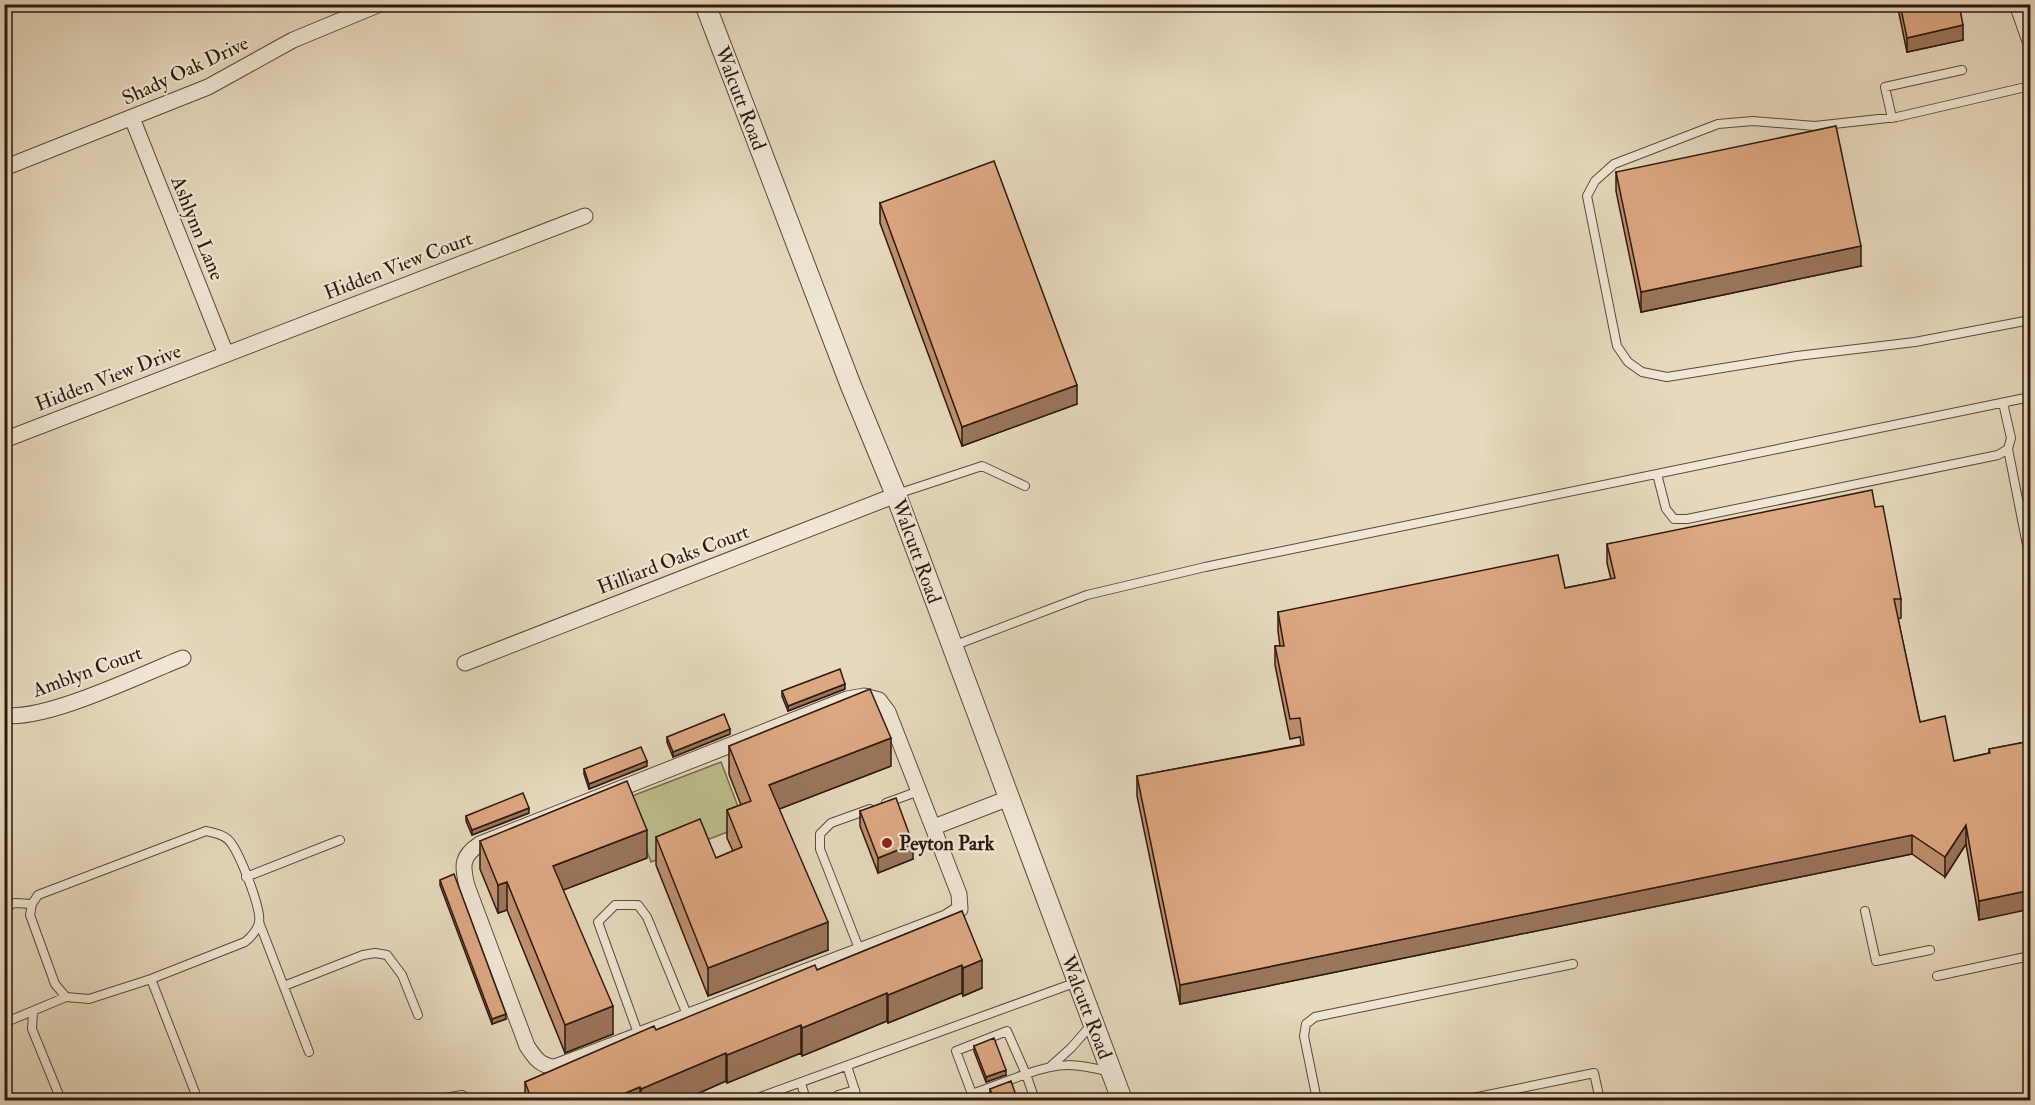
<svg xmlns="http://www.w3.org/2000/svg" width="2035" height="1105" viewBox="0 0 2035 1105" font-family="'IM FELL Double Pica',serif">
<rect width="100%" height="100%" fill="#e6d9bd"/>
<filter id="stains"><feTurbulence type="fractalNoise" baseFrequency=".00333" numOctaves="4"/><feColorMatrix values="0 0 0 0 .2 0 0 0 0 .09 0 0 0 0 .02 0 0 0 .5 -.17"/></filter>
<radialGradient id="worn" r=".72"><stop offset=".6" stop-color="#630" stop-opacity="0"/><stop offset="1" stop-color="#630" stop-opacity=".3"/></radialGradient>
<path fill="#bcbd8c" stroke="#746b4e" stroke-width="1.5" d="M721 762 745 825 651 862 627 798Z"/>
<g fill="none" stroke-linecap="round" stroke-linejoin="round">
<g stroke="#5b493a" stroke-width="10">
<path id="service" d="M2030 86 1897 117 1815 126 1753 121 1718 124 1614 164 1595 181 1587 196 1617 346 1628 362 1642 372 1667 377 1797 356 1915 342 2030 320
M1892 118 1885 87 1962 70
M2008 449 2030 560
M1657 474 1666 509 1674 519H1687L1998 455 2008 449 2011 438 2003 403
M897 494 982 466 1025 486
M953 646 1087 595 1205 567 2030 397
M886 803 919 791
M206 831C215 833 226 835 231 843 240 855 262 909 259 923 257 930 251 937 245 942L151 979 89 999 66 997 55 984 30 915 32 904 38 895Z
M246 877 340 840
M4 907 15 903 32 904
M1865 911 1876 961 1930 950
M259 922 309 1052
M860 951 820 849V834L831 823 870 809
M1937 976 2030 956
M151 979 198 1100
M284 986 363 955 375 953 387 955 402 975 418 1015
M33 1012 32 1029 61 1100
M4 1023 66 997
M639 1036 598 922 615 905H638L647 917 688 1017
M847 1066 858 1100
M1051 1066 1071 1048 1092 1024
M801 1083 806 1100
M972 1094 1026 1074 1007 1031 956 1051 972 1094 974 1100
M433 1100 462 1095 471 1100
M752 1100 1077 982
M831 1100 838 1095 855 1090
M1035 1100 1026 1074C1061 1062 1074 1063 1110 1072
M1317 1100 1304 1036 1306 1024 1315 1017 1573 964
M1463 1100 1594 1073 1600 1100"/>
</g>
<g stroke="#5b493a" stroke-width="17">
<path id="minor" d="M2017 4 2030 41
M132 118 226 354
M4 168 208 87 293 40 380 4
M4 440 585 216
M465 663 896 495
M864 696 879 700 888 712 959 894 960 909 946 918 555 1067C540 1066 535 1058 527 1046L467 886C462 866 461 856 480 844L847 699Z
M4 715C44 722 142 674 183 658
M934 827 1009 798"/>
</g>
<g stroke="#5b493a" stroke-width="22">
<path id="tertiary" d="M705 4 851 386 896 495 1122 1100"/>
</g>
<use href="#service" stroke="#efe6d4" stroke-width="8"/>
<use href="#minor" stroke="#efe6d4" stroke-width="15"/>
<use href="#tertiary" stroke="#efe6d4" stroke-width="20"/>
</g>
<path fill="#be906f" stroke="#2d190f" stroke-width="1.5" d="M1897 4H1959L1963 40 1907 52Z
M1616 172 1861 266 1641 312 1616 191Z
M880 203 1077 404 962 446 880 223Z
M1875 507 1901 599V618L1898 619 1920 722 1954 761 1989 753V749L2031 741 1979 920 1966 844 1945 877 1912 854 1180 1004 1137 796V776L1301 745 1300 737 1290 739 1275 665V646H1280L1278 631V612L1565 588 1611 579 1607 563V544Z
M845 689 788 711 782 696V691Z
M730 734 673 757 667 742V737Z
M729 746 891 766 779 809 828 950 708 996 656 865V837L716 858 733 851 727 838V810L741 805 729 774Z
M647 766 589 789 584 774V769Z
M860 811 913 859 878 873 860 826Z
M529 813 472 835 466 821V816Z
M480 841 647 858 563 890 613 1034 565 1053 507 910 498 913 480 869Z
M440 880 506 1019 492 1024 440 885Z
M962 911 982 988 963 996 962 993 888 1023 887 1021 802 1056 801 1053 727 1083 726 1081 681 1101H525V1082L656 1030 817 970Z
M974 1046 1006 1075 986 1082 974 1051Z
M990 1089 1018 1101H993L990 1094Z"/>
<path fill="#9b755a" stroke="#2d190f" stroke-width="1.5" d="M1963 25V40L1907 52V38Z
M1861 246V266L1641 312V292Z
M1077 385V404L962 446V427Z
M845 684V689L788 711V706Z
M730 729V734L673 757V752Z
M891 738V766L769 813V785Z
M647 761V766L589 789V784Z
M529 808V813L472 835V830Z
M1966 825V844L1945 877V857Z
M647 830V858L553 894V866Z
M1912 835V854L1180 1004V985Z
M913 844V859L878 873V858Z
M507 882V910L498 913V885Z
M2031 890V909L1979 920V901Z
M828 922V950L708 996V968Z
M982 960V988L963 996V968Z
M962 965V993L888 1023V995Z
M887 993V1021L802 1056V1028Z
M613 1006V1034L565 1053V1025Z
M506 1014V1019L492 1024V1019Z
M801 1025V1053L727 1083V1055Z
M726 1053V1081L681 1101H641V1089Z
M1006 1070V1075L986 1082V1077Z
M640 1087V1101H606Z"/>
<path fill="#dda781" stroke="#2d190f" stroke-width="1.5" d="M1900 4H1959L1963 25 1907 38Z
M1836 126 1861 246 1641 292 1616 172Z
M994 161 1077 385 962 427 880 203Z
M1872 490 1875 507 1883 506 1901 599H1894L1920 722 1945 716 1954 761 1990 753 1989 749 2031 741V890L1979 901 1966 825 1945 857 1912 835 1180 985 1137 776 1304 745 1300 718 1290 719 1275 646H1284L1278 612 1558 555 1565 588 1615 578 1607 544Z
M840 669 845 684 788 706 782 691Z
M870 689 891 738 769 785 828 922 708 968 656 837 700 819 716 858 742 847 727 810 751 801 729 746Z
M724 714 730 729 673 752 667 737Z
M641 747 647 761 589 784 584 769Z
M627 781 647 830 553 866 613 1006 565 1025 507 882 498 885 480 841Z
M523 793 529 808 472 830 466 816Z
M896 798 913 844 878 858 860 811Z
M454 874 506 1014 492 1019 440 880Z
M962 911 982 960 963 968 962 965 888 995 887 993 802 1028 801 1025 727 1055 726 1053 641 1089 640 1087 606 1101H532L525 1082 654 1026 656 1030 815 965 817 970Z
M994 1038 1006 1070 986 1077 974 1046Z
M1011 1081 1018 1101H995L990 1089Z"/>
<circle fill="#8f2418" stroke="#efe6d4" stroke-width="2" cx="887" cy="843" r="6"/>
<g text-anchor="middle" stroke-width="4.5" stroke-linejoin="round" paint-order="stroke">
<g font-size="20" fill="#2d190f" stroke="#efe6d4">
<text transform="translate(185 70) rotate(-25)" y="7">Shady Oak Drive</text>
<text transform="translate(741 98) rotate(69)" y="7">Walcutt Road</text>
<text transform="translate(198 228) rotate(68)" y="7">Ashlynn Lane</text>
<text transform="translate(398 265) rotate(-21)" y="7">Hidden View Court</text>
<text transform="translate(108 377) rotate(-21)" y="7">Hidden View Drive</text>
<text transform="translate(917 551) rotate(70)" y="7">Walcutt Road</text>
<text transform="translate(673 559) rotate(-21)" y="7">Hilliard Oaks Court</text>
<text transform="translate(87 671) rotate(-20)" y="7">Amblyn Court</text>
<text transform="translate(1087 1007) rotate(69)" y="7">Walcutt Road</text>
</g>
<g font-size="20" font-weight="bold" fill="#2d190f" stroke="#efe6d4" text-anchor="start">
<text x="899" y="850">Peyton Park</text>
</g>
</g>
<rect width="2035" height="1105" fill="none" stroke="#e6d9bd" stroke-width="24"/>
<rect x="6" y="6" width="2023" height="1093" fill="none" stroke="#2d190f" stroke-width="3"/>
<rect x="12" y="12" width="2011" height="1081" fill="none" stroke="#2d190f" stroke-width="1.5"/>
<rect width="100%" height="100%" filter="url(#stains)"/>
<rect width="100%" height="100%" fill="url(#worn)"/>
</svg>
